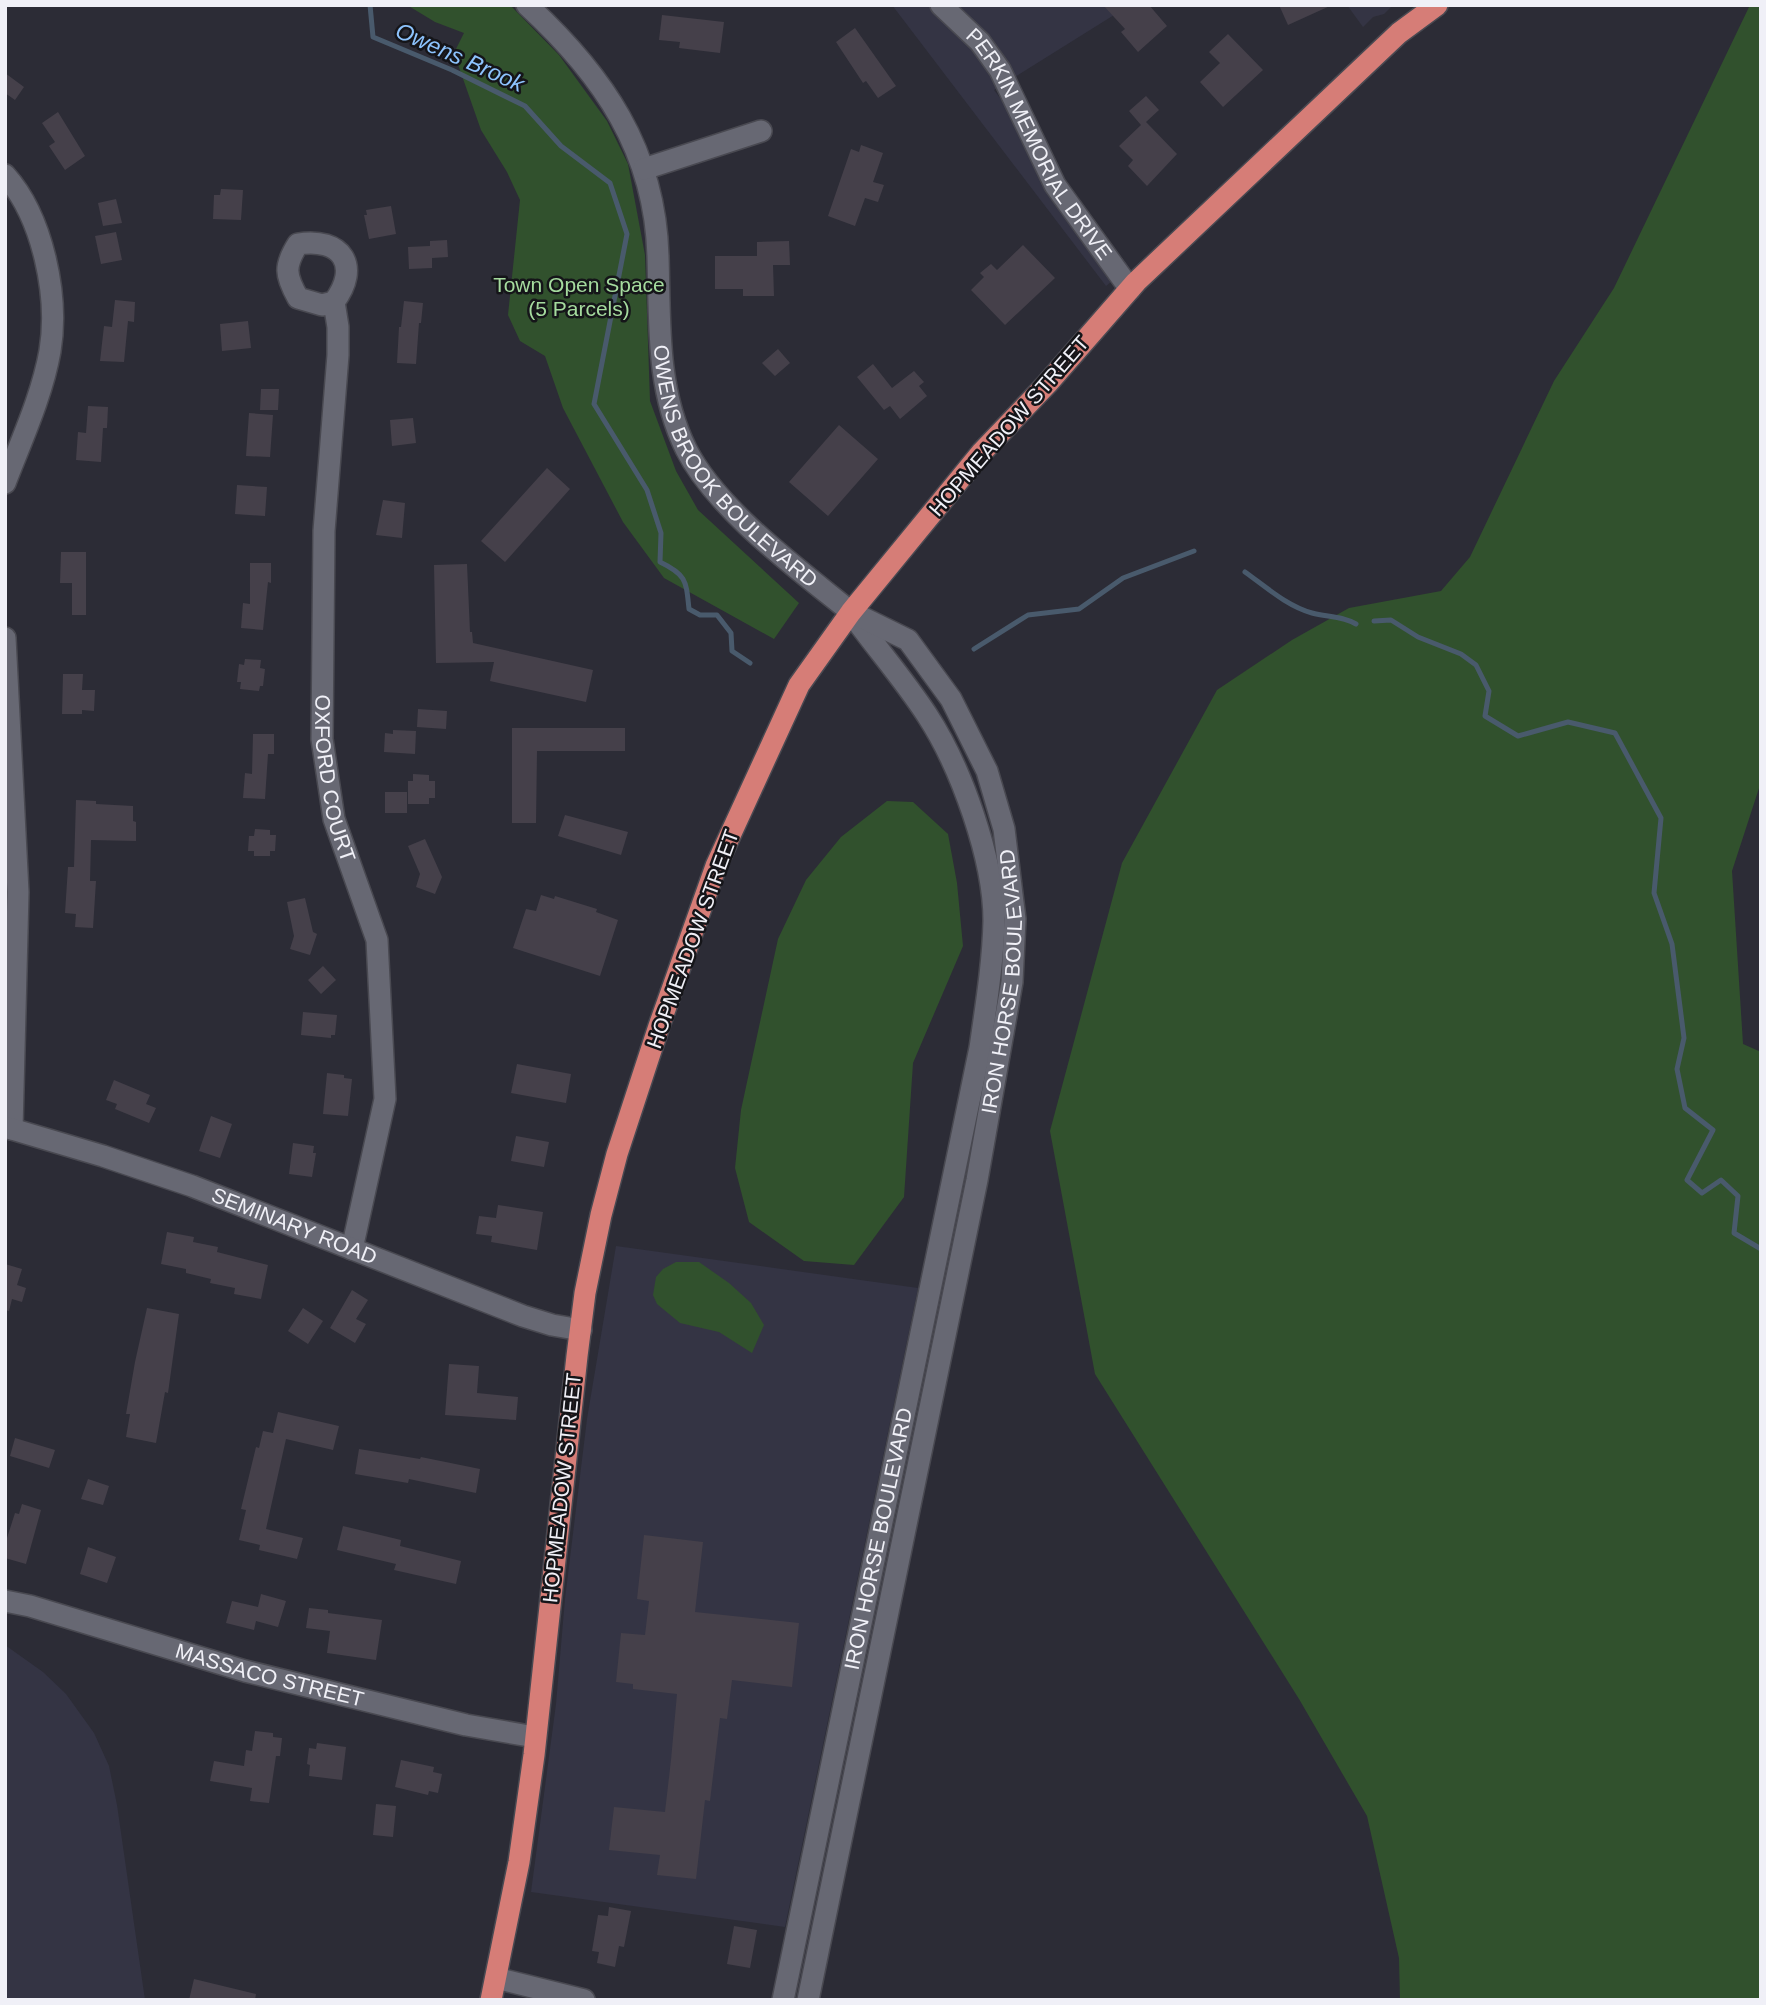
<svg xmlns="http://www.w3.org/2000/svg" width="1766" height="2005" viewBox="0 0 1766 2005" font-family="Helvetica,sans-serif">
<rect width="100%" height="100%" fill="#2c2c36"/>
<path fill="#343444" d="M892 5H1130L994 90 1129 267 1106 286Z
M1347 5H1393L1384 14 1373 17 1363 27Z
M616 1246 918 1288 785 1927 531 1892 556 1704 565 1599 587 1419Z
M5 1645 43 1672 66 1694 94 1733 109 1766 117 1805 145 2000H5Z"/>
<path fill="#31512d" d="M407 5H510L559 55 607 121 628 164 645 255 650 401 676 471 698 510 799 603 774 639 664 578 623 522 563 408 545 356 520 341 508 315 520 200 507 172 481 130 454 53 464 33 435 22Z
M1750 5H1761V782L1732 871 1743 1044 1761 1052V2000H1400L1399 1958 1367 1816 1299 1699 1095 1374 1050 1131 1122 863 1217 690 1292 640 1349 608 1441 591 1470 557 1554 381 1614 288Z
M887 801 913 802 948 834 957 883 963 946 913 1063 904 1197 854 1265 804 1261 749 1222 735 1168 741 1110 778 939 806 880 841 837Z
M676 1262H699L729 1283 751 1303 764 1325 752 1353 719 1332 680 1323 657 1304 653 1295 656 1277 663 1269Z"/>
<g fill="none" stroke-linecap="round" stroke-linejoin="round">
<path stroke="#495a6c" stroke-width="5" d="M370 5 373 37 452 70 525 106 561 146 610 183 627 234 594 404 647 490 661 533 660 562C687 575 686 581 689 609L700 615H717L731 633 732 651 750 663
M1245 572C1266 587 1287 606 1312 613 1327 617 1343 616 1356 624
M1374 621 1391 620 1418 637 1461 654 1476 665 1489 691 1485 716 1518 736 1568 722 1615 733 1661 818 1654 893 1672 944 1684 1038 1677 1069 1685 1108 1713 1130 1687 1180 1702 1193 1721 1180 1738 1196 1734 1233 1761 1249
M974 649 1028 615 1079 609 1123 578 1194 551"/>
</g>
<path fill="#45404a" d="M1103 5H1149L1167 26 1138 52 1121 32 1125 29Z
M1279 5H1332L1288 25Z
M662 15 724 22 720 53 679 48 680 42 659 40Z
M855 28 896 86 878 98 866 81 863 83 836 42Z
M1228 34 1263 70 1223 107 1200 82 1220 63 1209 52Z
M5 73 24 87 15 100 5 93Z
M1146 96 1159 110 1146 122 1177 154 1147 186 1128 166 1133 160 1119 146 1141 125 1129 111Z
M58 112 85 156 65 170 49 146 55 142 42 123Z
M861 145 883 153 873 182 884 185 878 202 865 198 855 226 828 216 851 149 859 152Z
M221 189 243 190 241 220 213 219 214 195H220Z
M116 199 122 223 103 226 98 203Z
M391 206 396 234 369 239 364 215H367L366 210Z
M116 232 122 260 101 264 95 236Z
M447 240 448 257 432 258V268L409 269 408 247 430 246V241Z
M789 241 790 265H773L774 296H743V289H715V256H757V242Z
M1023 245 1055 278 1005 325 971 290 984 277 980 273 991 264 997 270Z
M115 300 135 302 134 322 128 321 124 362 100 361 104 326 112 327Z
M404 301 423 303 421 323H419L416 364 397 363 399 327H401Z
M248 321 251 348 222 351 220 324Z
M778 349 790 363 775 376 762 363Z
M873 364 892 388 914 371 924 382 919 386 927 396 900 419 890 406 884 410 857 377Z
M261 389H279L278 410H260Z
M88 406 108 407 107 428H103L101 462 76 460 78 432 86 433Z
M249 413 273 415 270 457 246 456Z
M413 418 416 443 392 446 390 420Z
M839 425 878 459 828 516 789 482Z
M547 468 570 489 505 562 481 541Z
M237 485 267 487 265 516 235 514Z
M383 500 405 503 402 538 376 535Z
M61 552H86V615H72V583H60Z
M250 563H271V583L268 582 263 630 241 628 243 603 250 604Z
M467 564 470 632H472L473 643 593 670 586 702 490 681 494 662 436 663 434 565Z
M245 659 261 660 260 668 265 669 263 686H260L259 691 240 689 241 682H237L239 664 244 665Z
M63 674H83L82 690H95L94 711 82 710V714H62Z
M418 709 447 711 446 729 417 727Z
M512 728H625V751H537L536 823H512Z
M393 730 416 731 415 754 384 752 385 733 393 734Z
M253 734H274V754H268L265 799 243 798 245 773 252 774Z
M413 774 429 775V781H435V798H429V804H408V781H413Z
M385 792H407V813H385Z
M76 800 96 801V804L133 806V821L136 822V841L91 840 90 881H96L93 928 75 927 76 914 65 913 68 867H74Z
M565 815 628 832 621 855 558 836Z
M255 829 270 830V835H276L275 851H270V856H254V851H248L249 836H254Z
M425 839 442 877 435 894 416 887 420 874 408 846Z
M541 895 554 899 555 896 597 909 596 912 618 920 600 976 513 948 526 909 536 911Z
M305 898 313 932 317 934 310 955 290 949 294 936 287 902Z
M323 966 336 980 321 994 308 980Z
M303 1012 337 1015 335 1035H331V1038L301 1035Z
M517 1064 571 1074 566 1103 511 1093Z
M327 1073 344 1075V1078L352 1079 348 1116 323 1114Z
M114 1080 150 1095 146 1104 156 1108 149 1123 115 1109 117 1104 106 1100Z
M211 1116 232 1124 220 1158 199 1151Z
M516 1136 549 1142 544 1167 511 1161Z
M293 1143 314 1146 313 1153H316L312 1177 289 1174Z
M498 1205 543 1212 537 1250 491 1242 492 1236 476 1234 479 1216 496 1218Z
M167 1232 194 1237 193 1242 218 1247 217 1252 268 1265 261 1299 234 1294 235 1288 210 1283 211 1279 186 1273V1269L161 1264Z
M5 1264 22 1269 17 1285 26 1288 22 1302 12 1299 9 1311 5 1310Z
M352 1290 368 1300 356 1319 366 1324 355 1343 330 1328Z
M147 1308 179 1314 168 1393 165 1392 156 1443 126 1437 130 1414H126L135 1362Z
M303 1308 323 1321 308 1344 288 1331Z
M449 1364 479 1366 477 1393 518 1397 516 1420 445 1415Z
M278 1412 339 1426 333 1450 286 1439 266 1529 303 1538 297 1559 259 1550 260 1545 239 1540 246 1510 241 1509 256 1447 259 1448 263 1431 273 1433Z
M15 1438 55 1450 49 1468 10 1456Z
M359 1449 420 1459 421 1457 480 1469 476 1493 409 1479 408 1483 355 1474Z
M88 1479 109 1486 103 1505 81 1499Z
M22 1504 41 1510 26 1564 5 1558V1538H7L15 1513 19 1514Z
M343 1526 401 1540 400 1546 461 1561 456 1584 394 1570 396 1564 337 1550Z
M644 1535 703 1542 695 1612 799 1623 792 1687 732 1680 727 1719 720 1718 710 1801 705 1800 696 1879 657 1875 660 1855 609 1850 614 1807 665 1812 671 1760 677 1694 633 1689V1684L616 1682 621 1633 645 1635 649 1601 637 1599Z
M88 1547 116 1557 107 1583 80 1574Z
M261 1594 286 1601 278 1627 256 1621 254 1630 226 1623 232 1601 258 1607Z
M309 1608 328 1610V1613L382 1620 376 1660 327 1653 330 1631 306 1628Z
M255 1731 273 1733V1737L282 1738 280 1756H276L269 1803 250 1801 252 1788 210 1781 214 1761 244 1766 246 1750 252 1751Z
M317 1743 346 1747 342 1780 309 1776 310 1765 307 1764 309 1748 316 1749Z
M401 1760 434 1767 433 1772 442 1774 438 1793 429 1791 428 1795 395 1787Z
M376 1804 396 1806 393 1837 373 1835Z
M609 1907 631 1911 624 1947 619 1946 615 1967 597 1963 599 1952 592 1951 598 1915 608 1916Z
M734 1926 757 1930 750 1968 727 1964Z
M194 1979 256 1994 255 2000H189Z"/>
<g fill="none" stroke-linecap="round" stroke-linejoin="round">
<g stroke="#494951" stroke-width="24">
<g id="minor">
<path id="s1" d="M527 5C603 75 655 150 658 256 660 322 656 388 686 449 717 510 798 569 851 612"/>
<path id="s2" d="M941 5 980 42 1000 70 1055 185 1130 289"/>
<path d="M644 169 761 131"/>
<path d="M5 175C43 217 59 296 50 351 42 396 21 441 5 483"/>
<path id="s3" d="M334 302 322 305 298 298C285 275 284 266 298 244 342 237 361 266 334 302L338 327V355L324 531 322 739 334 819 377 940 385 1099 352 1249"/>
<path d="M5 638 18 892 12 1129"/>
<path id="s4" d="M5 1127 103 1156 192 1186 523 1316 552 1325 581 1330"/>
<path id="s5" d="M5 1601 30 1606 245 1671 466 1725 535 1737"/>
<path d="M496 1978 584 2000"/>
</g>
</g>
<g stroke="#494951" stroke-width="24">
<g id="tertiary">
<path id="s6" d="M783 2000 980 1048C986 1006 993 963 994 921 994 859 961 767 927 715 905 681 878 650 854 617"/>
<path id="s7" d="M808 2000 977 1180 1012 982 1015 919 1004 829 987 771 951 699 908 640 851 612"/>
</g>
</g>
<g stroke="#494951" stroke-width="24">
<path id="trunk" d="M491 2000 519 1862 534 1755 577 1356 585 1293 601 1215 617 1154 659 1026 716 866 799 685 851 612 982 452 1047 384 1136 282 1399 33 1437 5"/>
</g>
<use href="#minor" stroke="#676873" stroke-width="21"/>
<use href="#tertiary" stroke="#676873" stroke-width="21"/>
<use href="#trunk" stroke="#d67d77" stroke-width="21"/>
</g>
<g text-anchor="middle" stroke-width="5" stroke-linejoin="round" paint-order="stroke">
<g font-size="21" fill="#f0f0f7" stroke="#151519">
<text dy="7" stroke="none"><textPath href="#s2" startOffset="172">PERKIN MEMORIAL DRIVE</textPath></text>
<text transform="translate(1009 426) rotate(-49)" y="7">HOPMEADOW STREET</text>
<text dy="7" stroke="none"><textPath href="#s1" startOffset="528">OWENS BROOK BOULEVARD</textPath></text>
<text dy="7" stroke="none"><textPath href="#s3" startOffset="672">OXFORD COURT</textPath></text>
<text transform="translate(693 939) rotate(-70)" y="7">HOPMEADOW STREET</text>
<text dy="7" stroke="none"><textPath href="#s7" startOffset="1038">IRON HORSE BOULEVARD</textPath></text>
<text dy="7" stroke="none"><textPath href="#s4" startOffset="306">SEMINARY ROAD</textPath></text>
<text transform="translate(562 1488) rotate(-84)" y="7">HOPMEADOW STREET</text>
<text dy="7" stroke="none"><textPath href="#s6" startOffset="471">IRON HORSE BOULEVARD</textPath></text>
<text dy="7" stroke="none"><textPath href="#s5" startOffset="275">MASSACO STREET</textPath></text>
</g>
<g font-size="21" fill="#a5db9e" stroke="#151519">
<text x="579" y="292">Town Open Space<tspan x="579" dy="24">(5 Parcels)</tspan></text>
</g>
<g font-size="23" font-style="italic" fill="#8dc3fd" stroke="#151519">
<text transform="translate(460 57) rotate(24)" y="8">Owens Brook</text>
</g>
</g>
<rect width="1766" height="2005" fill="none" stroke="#f0f0f7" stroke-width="14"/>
</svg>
